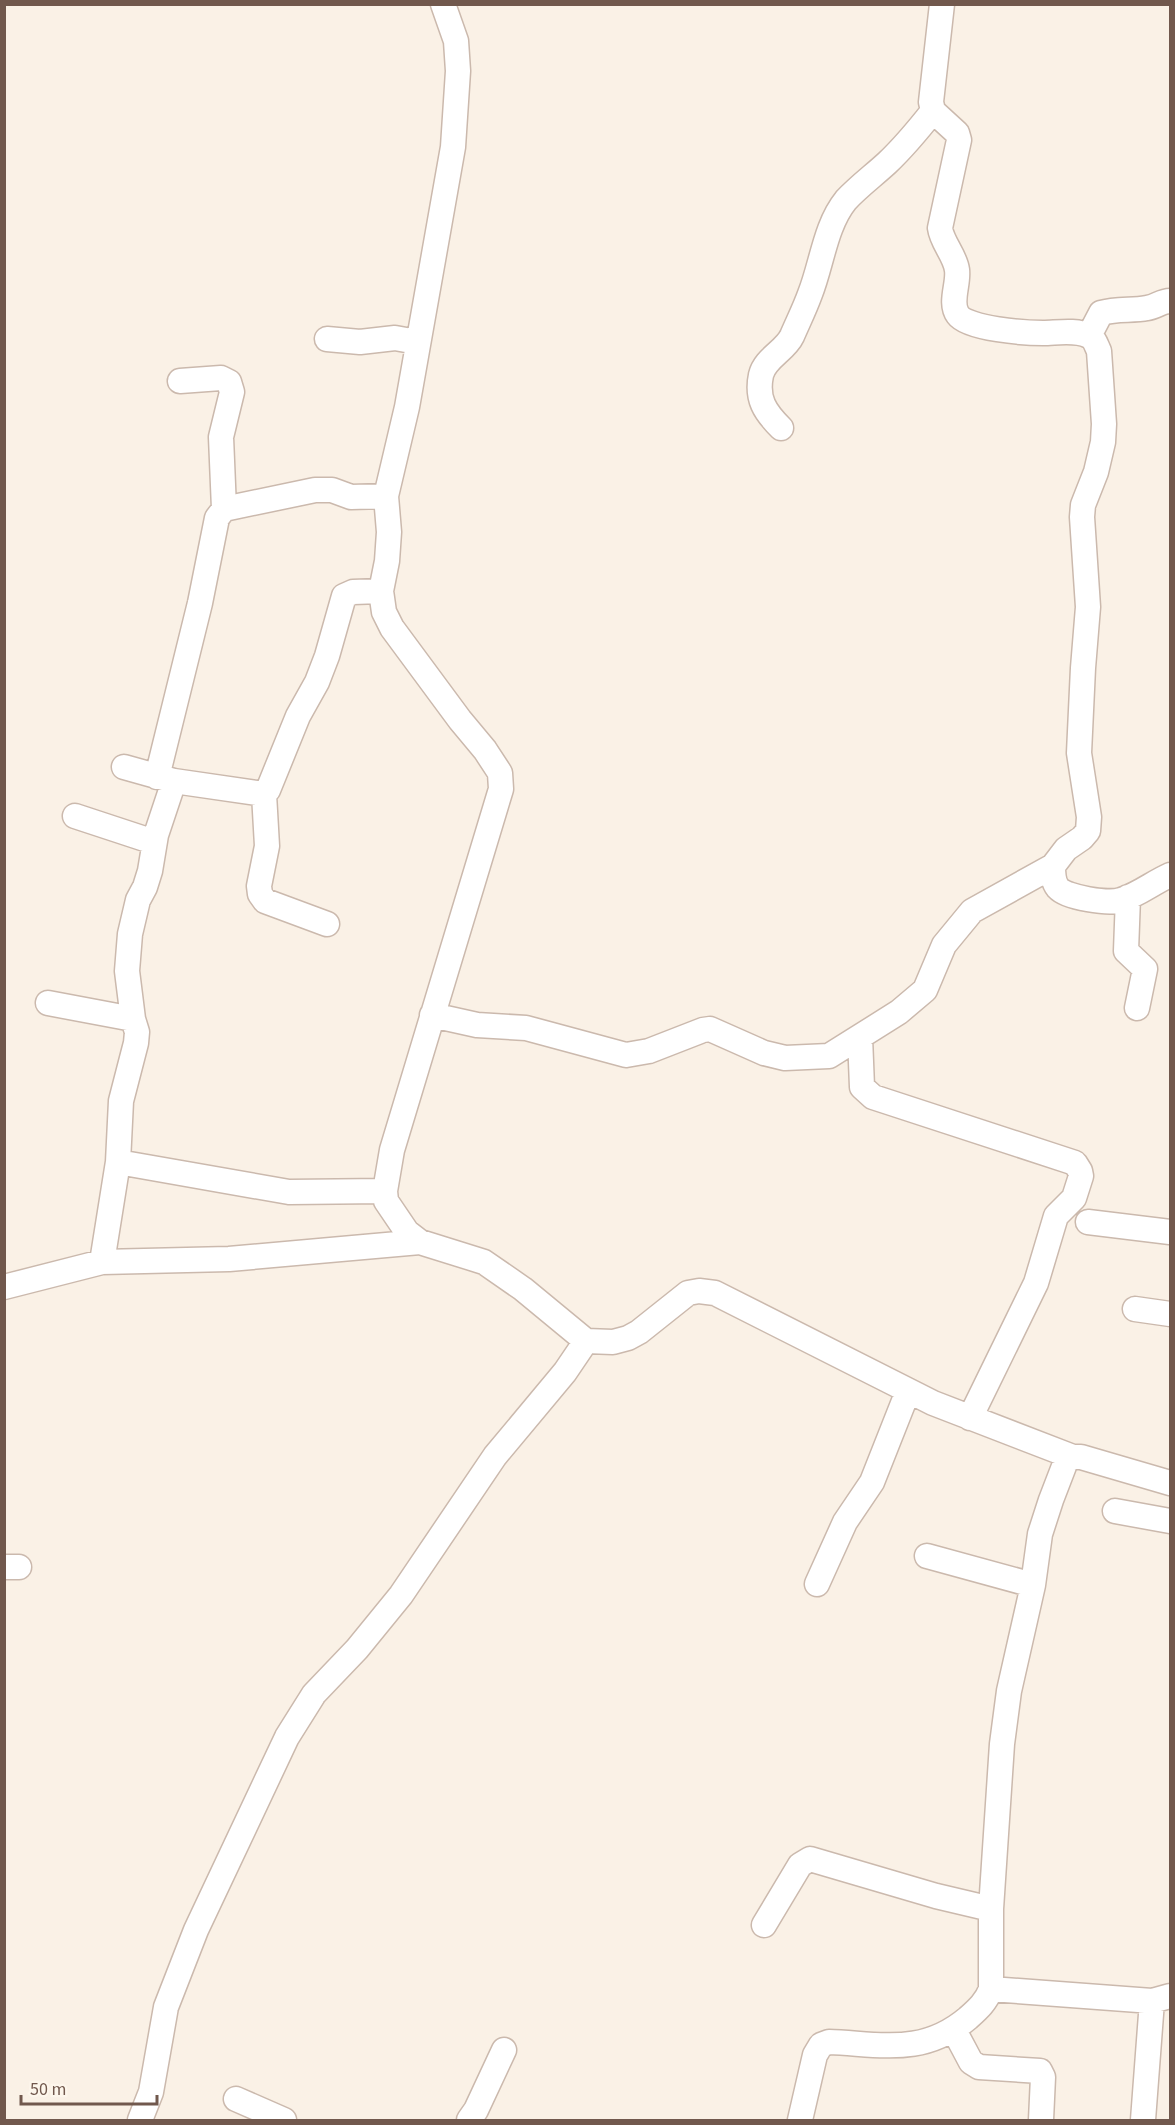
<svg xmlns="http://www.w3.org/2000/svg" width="1175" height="2125" viewBox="0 0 1175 2125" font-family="'Source Sans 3',sans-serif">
<rect width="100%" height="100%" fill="#faf1e6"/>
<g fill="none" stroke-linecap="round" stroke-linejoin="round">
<g stroke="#cbb9ad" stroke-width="27">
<path id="minor" d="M443 4 456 41 458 71 453 147 407 407 386 496 389 532 387 561 381 591 384 612 392 628 460 720 485 750 500 773 501 789 392 1150 385 1191 386 1201 407 1232 420 1242 484 1262 523 1289 586 1341 613 1342 628 1338 639 1332 688 1293 699 1291 715 1293 933 1403 1073 1457
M1089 336 1101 313C1117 308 1132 311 1147 308 1156 307 1161 301 1170 301
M327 339 360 342 395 338 417 342
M180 381 221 378 229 382 232 392 221 437 224 509
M781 428C765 412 756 399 761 375 765 358 785 351 792 336 798 322 805 308 810 294 822 264 825 226 846 200 858 187 874 175 887 163 904 147 918 130 933 111
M124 767 174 781 264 794 268 790 298 716 317 682 327 656 344 596 353 592 381 591
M157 777 200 603 217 518 224 509 315 490H332L351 497 386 496
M264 794 267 846 259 886 260 894 265 901 327 924
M75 816 154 842
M1053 866C1053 875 1053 882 1058 888 1067 898 1109 904 1121 900 1138 895 1154 882 1170 875
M1128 897 1126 951 1145 969 1137 1008
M48 1003 133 1019
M432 1015 477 1025 526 1028 626 1055 649 1051 703 1030 710 1029 764 1053 785 1058 829 1056 899 1012 925 990 944 945 972 911 1053 866 1066 849 1082 838 1088 831 1089 817 1079 753 1083 668 1088 607 1082 517 1083 505 1096 472 1103 442 1104 424 1099 351C1096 345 1095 339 1089 336 1076 329 1056 333 1043 333 1026 333 968 329 958 315 949 303 959 284 957 270 955 255 942 243 940 228L959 140 957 133 933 111 931 102 942 4
M860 1037 862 1087 873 1097 1075 1163 1080 1171 1081 1176 1074 1198 1056 1216 1036 1283 970 1418
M118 1162 289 1192 385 1191
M1088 1222 1170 1232
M102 1262 118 1162 121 1101 136 1043 137 1032 133 1019 127 971 130 934 138 900 145 887 150 871 156 835 174 781
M4 1287 102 1262 229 1259 420 1242
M1135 1309 1170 1314
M1115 1511 1170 1521
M927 1556 1033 1585
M4 1567H19
M817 1584 845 1522 872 1482 908 1391
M764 1925 800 1865 810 1859 936 1896 991 1909
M991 1989 1152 2001 1170 1996
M954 2030 971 2062 979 2067 1040 2071 1043 2077 1041 2120
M236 2099 284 2120
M140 2120 151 2092 166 2007 196 1930 287 1737 314 1694 357 1649 401 1595 495 1456 565 1372 586 1341
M469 2120 476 2110 504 2050
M800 2120 815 2055 821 2045 829 2042C882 2044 923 2056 968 2018 978 2009 986 2002 991 1989V1909L1002 1744 1009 1691 1033 1585 1040 1534 1051 1500 1066 1461 1073 1457H1081L1170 1483
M1143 2120 1152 2001"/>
</g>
<use href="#minor" stroke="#fff" stroke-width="24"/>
</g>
<rect width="1175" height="2125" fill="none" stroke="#71584d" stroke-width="12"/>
<path d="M21 2095v9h136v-9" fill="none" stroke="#71584d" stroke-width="3"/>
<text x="30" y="2095" font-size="18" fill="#71584d" stroke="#fdf6ec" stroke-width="4.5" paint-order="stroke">50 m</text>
</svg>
